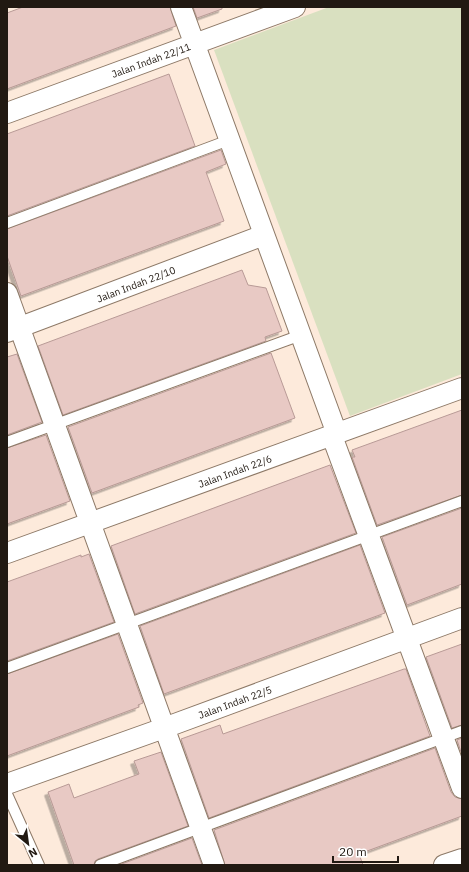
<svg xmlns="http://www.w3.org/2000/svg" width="469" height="872" viewBox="0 0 469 872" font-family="'IBM Plex Sans',sans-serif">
<defs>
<filter id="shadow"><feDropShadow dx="-3.5" dy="3.5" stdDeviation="0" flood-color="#0004"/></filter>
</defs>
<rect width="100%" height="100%" fill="#fdeadb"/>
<path fill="#d9e0c0" d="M329 7H462V374L350 416 214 50Z"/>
<path fill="#e8c9c4" stroke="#b89a96" filter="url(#shadow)" d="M23 7H170L176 26 7 89V13Z
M193 7H222V9L197 18Z
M169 74 195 146 7 216V134Z
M221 150 226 164 206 172 224 221 21 296 7 256V229Z
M242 270 248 285 266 288 282 331 265 337 266 341 63 415 38 346Z
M271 353 295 418 92 493 68 427Z
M17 354 42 422 7 435V357Z
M462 410V495L377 525 352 457H355L352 450Z
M46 435 70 501 7 524V448Z
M330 465 356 533 135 614 111 546Z
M462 508V584L407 605 382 537Z
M360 545 385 613 164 694 140 626Z
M89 554 114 622 7 661V582L81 555V557Z
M118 634 143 703 138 705 139 707 7 756V674Z
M462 644V725L452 728 426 657Z
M404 669H406L430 736 209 818 181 739 220 725 223 734Z
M462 738V755L457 740Z
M435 748 451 792 455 797 462 799V816L359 854 363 865H225L214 830Z
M161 752 188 826 98 859 95 861 94 865H74L48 792 69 784 74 798 139 774 134 761Z
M192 838 202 865H119Z"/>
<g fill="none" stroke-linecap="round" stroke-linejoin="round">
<g stroke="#8d7967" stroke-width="12">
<path id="lane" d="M7 223 229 140
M7 442 301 335
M7 668 462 501
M7 794 39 865
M100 865 462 731"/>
</g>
<g stroke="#8d7967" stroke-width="22">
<path id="street" d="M181 7 337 434
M7 113 295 7
M7 293 214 865
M7 332 264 235
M332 436 462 788
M7 553 462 388
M7 784 164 728 462 618
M444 865 462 859"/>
</g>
<use href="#lane" stroke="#fff" stroke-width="10"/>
<use href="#street" stroke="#fff" stroke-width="20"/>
</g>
<g text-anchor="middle" stroke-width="3" stroke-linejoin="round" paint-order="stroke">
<g font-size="10" fill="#211912" stroke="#fff">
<text transform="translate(151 60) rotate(-20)" y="4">Jalan Indah 22/11</text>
<text transform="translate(136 284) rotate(-21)" y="4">Jalan Indah 22/10</text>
<text transform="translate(235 471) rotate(-20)" y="4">Jalan Indah 22/6</text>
<text transform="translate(235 702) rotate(-20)" y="4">Jalan Indah 22/5</text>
</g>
</g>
<rect width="469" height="872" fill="none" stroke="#211912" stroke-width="16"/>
<g transform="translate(28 844) rotate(151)" stroke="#ffffff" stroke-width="3" paint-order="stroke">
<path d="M0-3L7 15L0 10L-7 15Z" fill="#211912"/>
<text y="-6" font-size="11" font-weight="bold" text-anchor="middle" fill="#211912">N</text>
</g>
<path d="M333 856v6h65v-6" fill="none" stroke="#211912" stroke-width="2"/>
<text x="339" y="856" font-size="12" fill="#211912" stroke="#ffffff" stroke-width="3" paint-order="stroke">20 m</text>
</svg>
